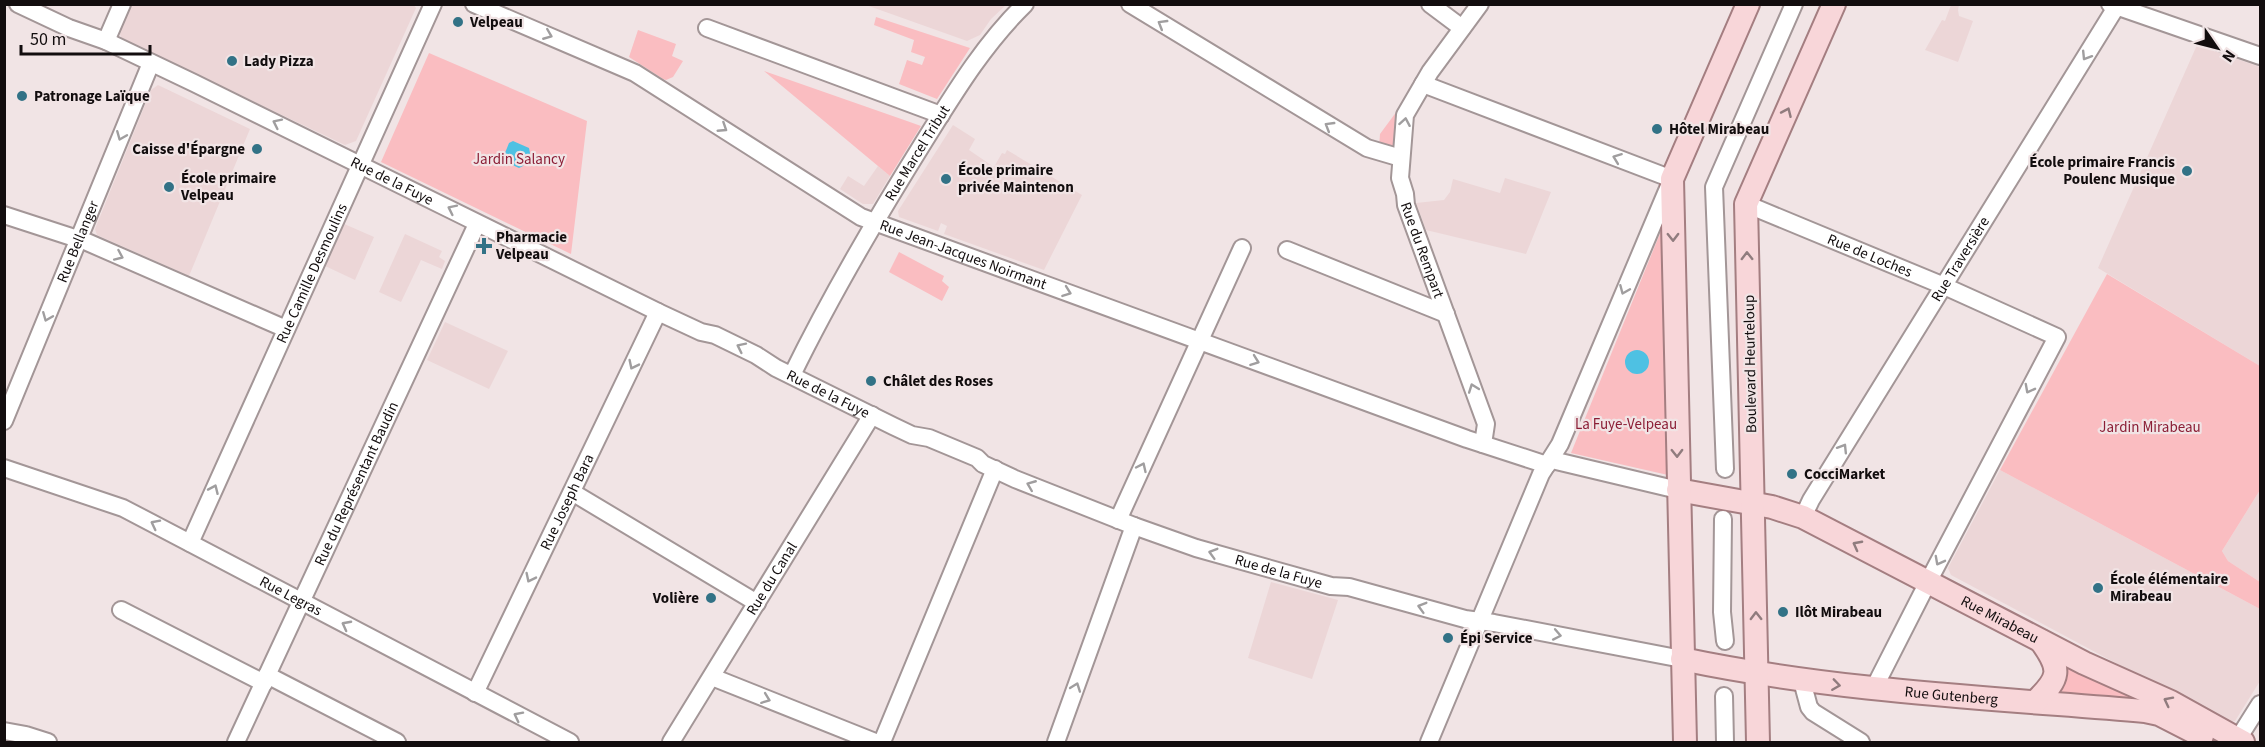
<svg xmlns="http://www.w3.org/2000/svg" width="2265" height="747" viewBox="0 0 2265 747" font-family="'Source Sans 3',sans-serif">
<rect width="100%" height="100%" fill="#f1e4e5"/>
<path fill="#ecd6d7" d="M413 4 416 8 356 141 345 145 122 39 119 32 131 5Z
M866 5H1006L991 19 980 35 967 41Z
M1951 5H1959L1958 10 1959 16 1973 21 1958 62 1925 50 1942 20 1945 21Z
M2197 45 2260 67V366L2098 268Z
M158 85 250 129 189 276 97 235 95 229 151 90Z
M953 125 975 139 969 150 994 167 1002 153 1005 154 1007 150 1082 195 1044 270 944 234 947 226 941 223 938 231 899 217 898 211Z
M878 166 890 176 873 204H863L840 189 848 176 864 186Z
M1505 178 1551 192 1526 254 1426 230 1416 203 1444 200 1450 192 1453 179 1500 193Z
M342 223 374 237 355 280 323 265Z
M405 234 442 251 439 257 445 261 442 269 421 260 401 302 379 292Z
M445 322 508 351 489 389 427 360Z
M2000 470 2260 609V681L2235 721 2228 723 1951 575 1948 568Z
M2260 490V582L2228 561 2222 551Z
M1271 582 1338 600 1312 679 1248 658Z"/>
<path fill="#fabdc1" d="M876 17 970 48 937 99 899 84 907 60 922 65 925 57 911 52 914 40 874 25Z
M638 30 676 44 672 56 683 61 673 77 666 80 663 79 629 57Z
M429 53 587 121 571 254 381 162Z
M764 71 907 121 921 126 890 176Z
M1397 111 1401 115 1397 145 1393 149 1379 148 1380 134Z
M1661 231 1668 475 1571 453Z
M899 252 944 276 942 281 949 287 942 301 889 272Z
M2107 274 2260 366V490L2222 551 2228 561 2260 582V609L2000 470Z
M2062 662 2152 705 2061 693C2067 681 2066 674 2062 662Z"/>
<path fill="#4ec1e3" d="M513 141 529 148 530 153 523 166 519 168 506 162 503 158 509 143Z
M1625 362a12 12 0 1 1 24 0a12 12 0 1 1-24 0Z"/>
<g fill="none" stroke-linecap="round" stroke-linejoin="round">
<g stroke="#a39697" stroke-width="20">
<g id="minor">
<path id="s1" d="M18 4 69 28 106 41 194 83 658 312 701 332 715 335 756 355 776 368 893 426 912 435 929 438 977 458 983 464 1015 479 1134 526 1196 548 1331 586 1349 587 1465 619 1494 623 1682 659"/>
<path id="s2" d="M474 4 635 73 861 217 1467 439 1547 465"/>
<path d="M1130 4 1367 148 1401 158"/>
<path d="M1430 4 1462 28"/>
<path id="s3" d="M1480 4 1430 72 1405 115 1400 178 1405 194 1406 205 1486 424 1483 444"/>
<path d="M2110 4 2260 56"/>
<path d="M707 28 941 115"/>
<path d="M106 41 122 4"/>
<path d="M1423 84 1672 179 1560 444 1541 474 1429 742"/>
<path id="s4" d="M1746 204 1944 286 2057 337 1928 582 1873 690"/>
<path d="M4 215 87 242 286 329"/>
<path d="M1287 250 1446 314"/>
<path id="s5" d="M792 375C831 295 877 217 925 140 955 92 984 44 1025 4"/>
<path id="s6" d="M4 421 151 63"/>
<path d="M1552 460 1678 490"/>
<path id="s7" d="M4 468 123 508 570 742"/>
<path d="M1725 469 1714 187 1794 4"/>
<path d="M572 492 757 603"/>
<path id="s8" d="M1803 517 1811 500 2118 4"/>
<path d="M1723 519 1722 612 1725 641"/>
<path d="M1118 520 1242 248"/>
<path id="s9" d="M190 543 433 4"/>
<path d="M121 610 264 683"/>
<path d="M267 675 397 742"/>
<path d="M712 677 875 742"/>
<path d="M1802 681 1809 707 1813 712 1861 742"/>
<path id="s10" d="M475 693 658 312"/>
<path d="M1724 696 1725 742"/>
<path d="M4 731 26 735 48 742"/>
<path id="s11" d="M236 742 477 224"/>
<path id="s12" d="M671 742 872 415"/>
<path d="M882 742 995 469"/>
<path d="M1056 742 1134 526"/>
<path d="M2236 742 2260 704"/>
</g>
</g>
<g stroke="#a47e81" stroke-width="26">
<g id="major">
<path id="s13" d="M1678 490 1772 507 1803 517 2084 663 2171 702 2243 742"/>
<path id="s14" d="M1682 659C1834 691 1990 698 2145 711L2159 714 2202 736"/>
<path d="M2035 702C2060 678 2062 670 2041 641"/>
<path d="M1685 742 1672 179 1748 4"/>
<path d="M1758 742 1746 204 1834 4"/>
</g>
</g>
<use href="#minor" stroke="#fff" stroke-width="16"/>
<use href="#major" stroke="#f8d6d9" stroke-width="22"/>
</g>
<defs><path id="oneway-chevron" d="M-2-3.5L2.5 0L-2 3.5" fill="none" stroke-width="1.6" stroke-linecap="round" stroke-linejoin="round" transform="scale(1.5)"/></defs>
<g stroke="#a09e9f">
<use href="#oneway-chevron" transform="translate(1162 24) rotate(-149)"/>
<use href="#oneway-chevron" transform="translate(548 35) rotate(22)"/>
<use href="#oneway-chevron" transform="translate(2086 56) rotate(122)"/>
<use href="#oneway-chevron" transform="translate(1405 122) rotate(-80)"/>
<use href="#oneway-chevron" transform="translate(277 123) rotate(-154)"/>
<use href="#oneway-chevron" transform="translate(1329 126) rotate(-149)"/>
<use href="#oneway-chevron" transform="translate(723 128) rotate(33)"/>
<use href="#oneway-chevron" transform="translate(121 136) rotate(112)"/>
<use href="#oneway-chevron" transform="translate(1617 158) rotate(-159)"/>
<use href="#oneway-chevron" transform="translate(452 209) rotate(-154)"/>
<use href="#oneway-chevron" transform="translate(119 256) rotate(24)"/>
<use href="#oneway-chevron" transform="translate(1624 290) rotate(113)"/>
<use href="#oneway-chevron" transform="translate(1067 292) rotate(20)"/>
<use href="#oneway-chevron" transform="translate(47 317) rotate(112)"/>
<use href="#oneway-chevron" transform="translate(741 347) rotate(-154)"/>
<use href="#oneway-chevron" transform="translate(1255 361) rotate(20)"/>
<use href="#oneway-chevron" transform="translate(633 365) rotate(116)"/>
<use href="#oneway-chevron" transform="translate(1473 388) rotate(-110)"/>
<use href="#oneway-chevron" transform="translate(2029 389) rotate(118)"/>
<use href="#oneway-chevron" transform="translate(1843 448) rotate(-58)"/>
<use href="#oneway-chevron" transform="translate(1142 467) rotate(-65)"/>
<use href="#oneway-chevron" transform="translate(1031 485) rotate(-158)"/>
<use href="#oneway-chevron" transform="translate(214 489) rotate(-66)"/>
<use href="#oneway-chevron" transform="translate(155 524) rotate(-153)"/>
<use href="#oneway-chevron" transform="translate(1213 553) rotate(-164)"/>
<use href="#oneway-chevron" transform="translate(1939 561) rotate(118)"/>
<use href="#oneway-chevron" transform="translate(530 578) rotate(116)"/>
<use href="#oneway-chevron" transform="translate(1422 607) rotate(-164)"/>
<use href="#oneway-chevron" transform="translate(346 625) rotate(-152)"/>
<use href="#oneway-chevron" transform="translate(1557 635) rotate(11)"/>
<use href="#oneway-chevron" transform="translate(1076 687) rotate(-70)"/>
<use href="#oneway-chevron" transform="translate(766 699) rotate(21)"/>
<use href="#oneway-chevron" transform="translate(518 716) rotate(-153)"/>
</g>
<g stroke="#907c7e">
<use href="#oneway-chevron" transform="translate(1787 112) rotate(-66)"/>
<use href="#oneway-chevron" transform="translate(1673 237) rotate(89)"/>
<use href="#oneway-chevron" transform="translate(1747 256) rotate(-91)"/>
<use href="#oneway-chevron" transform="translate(1677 453) rotate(89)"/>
<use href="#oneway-chevron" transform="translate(1857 545) rotate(-152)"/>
<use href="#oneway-chevron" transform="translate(1756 616) rotate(-91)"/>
<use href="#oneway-chevron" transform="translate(1836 685) rotate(8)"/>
<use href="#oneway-chevron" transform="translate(2168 701) rotate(-153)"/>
</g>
<g fill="#327286" stroke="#f1e4e5" stroke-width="2">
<circle cx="458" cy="22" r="6"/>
<circle cx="232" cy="61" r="6"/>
<circle cx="22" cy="96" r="6"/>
<circle cx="1657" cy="129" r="6"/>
<circle cx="257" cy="149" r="6"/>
<circle cx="2187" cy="171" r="6"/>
<circle cx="946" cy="179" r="6"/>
<circle cx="169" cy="187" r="6"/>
<path d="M481 237h6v6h6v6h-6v6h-6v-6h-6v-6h6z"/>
<circle cx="871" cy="381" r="6"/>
<circle cx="1792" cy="474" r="6"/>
<circle cx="2098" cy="588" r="6"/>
<circle cx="711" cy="598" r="6"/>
<circle cx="1783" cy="612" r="6"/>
<circle cx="1448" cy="638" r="6"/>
</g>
<g text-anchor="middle" stroke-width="4.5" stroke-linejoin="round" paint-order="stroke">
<g font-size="15" font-weight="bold" fill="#120d0e" stroke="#f1e4e5" text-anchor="start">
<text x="470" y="27">Velpeau</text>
<text x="244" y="66">Lady Pizza</text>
<text x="34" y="101">Patronage Laïque</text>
<text x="1669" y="134">Hôtel Mirabeau</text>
<text x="245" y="154" text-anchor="end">Caisse d'Épargne</text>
<text x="2175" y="167" text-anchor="end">École primaire Francis<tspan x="2175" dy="17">Poulenc Musique</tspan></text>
<text x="958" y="175">École primaire<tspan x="958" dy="17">privée Maintenon</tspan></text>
<text x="181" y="183">École primaire<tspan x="181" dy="17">Velpeau</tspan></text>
<text x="496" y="242">Pharmacie<tspan x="496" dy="17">Velpeau</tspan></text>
<text x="883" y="386">Châlet des Roses</text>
<text x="1804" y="479">CocciMarket</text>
<text x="2110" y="584">École élémentaire<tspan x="2110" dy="17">Mirabeau</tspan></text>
<text x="699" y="603" text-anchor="end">Volière</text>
<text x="1795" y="617">Ilôt Mirabeau</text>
<text x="1460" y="643">Épi Service</text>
</g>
<g font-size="15" fill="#120d0e" stroke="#f1e4e5">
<text dy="5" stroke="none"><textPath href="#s5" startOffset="255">Rue Marcel Tribut</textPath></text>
<text dy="5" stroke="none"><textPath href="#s1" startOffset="414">Rue de la Fuye</textPath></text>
<text dy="5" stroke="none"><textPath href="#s6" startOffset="194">Rue Bellanger</textPath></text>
<text dy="5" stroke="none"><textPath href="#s3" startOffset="273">Rue du Rempart</textPath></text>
<text dy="5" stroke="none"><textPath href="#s2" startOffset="552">Rue Jean-Jacques Noirmant</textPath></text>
<text dy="5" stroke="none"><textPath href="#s4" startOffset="134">Rue de Loches</textPath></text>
<text dy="5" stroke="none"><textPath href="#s8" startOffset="302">Rue Traversière</textPath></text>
<text dy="5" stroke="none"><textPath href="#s9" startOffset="296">Rue Camille Desmoulins</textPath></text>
<text transform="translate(1750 364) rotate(-91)" y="5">Boulevard Heurteloup</text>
<text dy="5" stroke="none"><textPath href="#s1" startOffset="900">Rue de la Fuye</textPath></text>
<text dy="5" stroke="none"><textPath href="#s11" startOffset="285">Rue du Représentant Baudin</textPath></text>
<text dy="5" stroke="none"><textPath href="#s10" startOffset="212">Rue Joseph Bara</textPath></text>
<text dy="5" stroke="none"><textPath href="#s1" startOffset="1386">Rue de la Fuye</textPath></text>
<text dy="5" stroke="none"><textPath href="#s12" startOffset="192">Rue du Canal</textPath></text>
<text dy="5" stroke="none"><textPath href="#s7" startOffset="315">Rue Legras</textPath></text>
<text dy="5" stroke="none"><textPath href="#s13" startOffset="350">Rue Mirabeau</textPath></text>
<text dy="5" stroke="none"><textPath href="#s14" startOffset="272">Rue Gutenberg</textPath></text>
</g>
<g font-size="15" fill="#8b1e36" stroke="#f1e4e5">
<text x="519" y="164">Jardin Salancy</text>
<text x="1626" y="429">La Fuye-Velpeau</text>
<text x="2150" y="432">Jardin Mirabeau</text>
</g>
</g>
<rect width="2265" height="747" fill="none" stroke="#120d0e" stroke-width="12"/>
<g transform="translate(2217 48) rotate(125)" stroke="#f1e4e5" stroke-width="4.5" paint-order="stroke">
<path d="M0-4.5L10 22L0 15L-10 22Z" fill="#120d0e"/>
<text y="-9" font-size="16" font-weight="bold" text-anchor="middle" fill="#120d0e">N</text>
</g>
<path d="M21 45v9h129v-9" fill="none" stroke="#120d0e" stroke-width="3"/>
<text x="30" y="45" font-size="18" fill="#120d0e" stroke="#f1e4e5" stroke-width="4.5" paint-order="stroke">50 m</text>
</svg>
